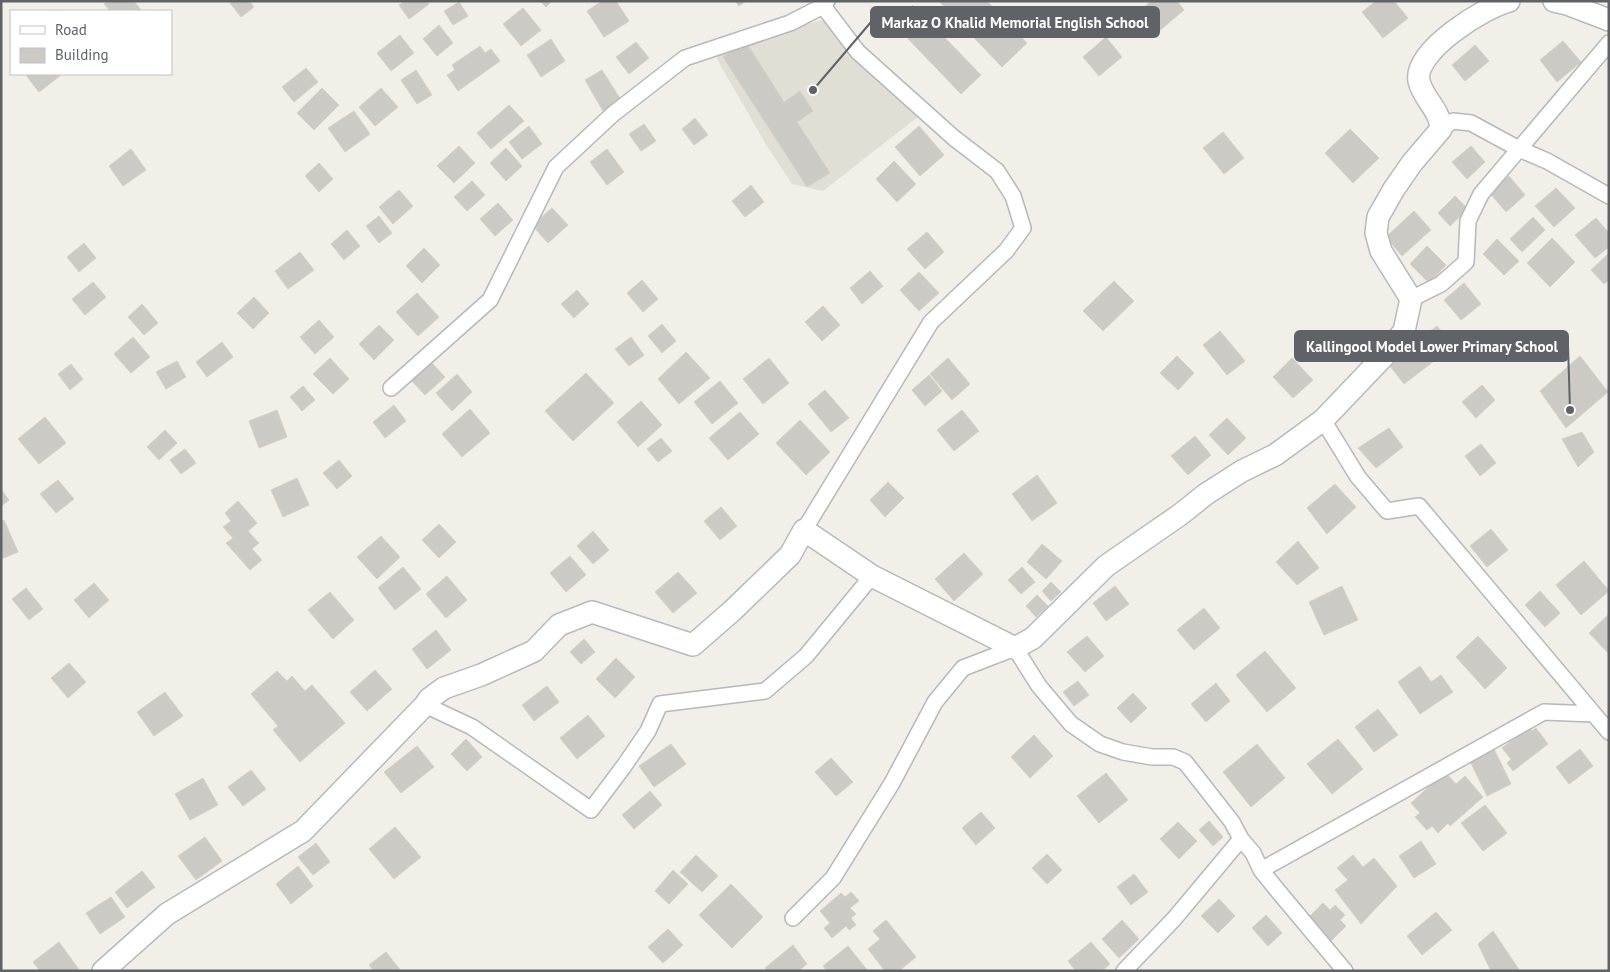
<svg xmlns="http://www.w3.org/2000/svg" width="1610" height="972" viewBox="0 0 1610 972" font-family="'PT Sans',sans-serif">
<rect width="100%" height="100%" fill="#f1efe8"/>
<path fill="#e1ded6" d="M822 20 919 116 823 191 792 184 767 146 719 63 715 51 764 35Z"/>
<path fill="#cccac5" stroke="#d6d1c6" d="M108 1H134L141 10 140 11H110L104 4Z
M233 1H249L254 7 241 17 230 3Z
M405 1H427L429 4 409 19 399 5Z
M540 1H552L546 7Z
M602 1H616L629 21 604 37 587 11Z
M735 1H746L739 6Z
M939 1H987L1027 43 1002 67Z
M1151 1H1177L1184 10 1158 32 1140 11Z
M1376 1H1394L1408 18 1383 38 1362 12Z
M459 2 468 16 453 25 444 11Z
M913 5 981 75 961 94 894 24Z
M523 8 541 30 521 46 503 24Z
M439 25 453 43 437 56 423 39Z
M400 35 414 53 391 71 377 53Z
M1106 37 1122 57 1099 76 1083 57Z
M551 39 565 61 541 77 527 55Z
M1563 41 1581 62 1557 82 1540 60Z
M636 42 649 58 629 74 616 57Z
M746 42 784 102 800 91 813 111 797 122 830 173 807 187 723 57Z
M1475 45 1489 61 1465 81 1452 65Z
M480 46 485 53 491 49 500 61 458 91 447 75 455 70 452 65Z
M306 68 318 82 294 102 282 87Z
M416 70 432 95 417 104 401 80Z
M602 70 621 100 603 111 585 80Z
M25 74H59L60 76 39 92Z
M322 88 339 105 314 130 297 113Z
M381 88 398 107 375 126 359 107Z
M509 105 524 121 491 149 477 133Z
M354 111 370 134 345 152 328 128Z
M695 118 708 135 694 145 682 129Z
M644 124 656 141 641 151 629 134Z
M529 126 542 144 522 159 509 142Z
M919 126 944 155 920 176 895 147Z
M1350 129 1379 158 1353 183 1325 153Z
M1223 132 1244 158 1224 174 1203 148Z
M459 146 475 163 454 183 437 166Z
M1471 146 1485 162 1467 179 1452 162Z
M506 148 522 166 506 181 490 163Z
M131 149 146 170 123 186 109 166Z
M607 149 624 172 607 185 590 162Z
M894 161 916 184 897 202 876 179Z
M319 163 333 179 319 192 305 176Z
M1509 176 1525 195 1506 212 1489 192Z
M472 181 485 195 467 211 454 197Z
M751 185 764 202 745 217 732 201Z
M1556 188 1575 208 1554 227 1535 206Z
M399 190 413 206 393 224 379 207Z
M1455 196 1468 209 1450 226 1438 213Z
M498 203 513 220 495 236 480 219Z
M552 208 568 225 548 243 532 225Z
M1414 211 1431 230 1402 256 1386 237Z
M379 216 392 233 379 243 366 226Z
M1533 217 1545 230 1522 252 1510 239Z
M1596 218 1609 233V247L1595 258 1575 235Z
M347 230 360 246 344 260 331 244Z
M927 232 944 252 925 269 907 249Z
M1552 238 1575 262 1550 287 1527 263Z
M1497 239 1519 261 1504 275 1483 254Z
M84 243 96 258 79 272 67 257Z
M1427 246 1446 265 1429 283 1410 264Z
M424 248 440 265 422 283 406 266Z
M300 252 314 270 288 289 275 271Z
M1609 253V280L1604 284 1591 270Z
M870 271 883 286 862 304 850 288Z
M919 272 939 293 919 311 900 290Z
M642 280 658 299 643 312 627 293Z
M1114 281 1134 301 1103 331 1083 311Z
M93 282 106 297 85 315 72 299Z
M1464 283 1481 304 1461 320 1444 300Z
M577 290 589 304 574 318 561 304Z
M417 293 439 317 418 336 396 312Z
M254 297 269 313 253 329 237 313Z
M142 304 158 323 144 335 128 317Z
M823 306 840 325 822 341 805 322Z
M319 320 334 337 315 354 300 337Z
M662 324 676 341 662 353 648 336Z
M379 325 394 340 374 360 359 344Z
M1437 326 1451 343 1439 352 1425 335Z
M1220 331 1245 361 1227 375 1203 345Z
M133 337 150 357 131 373 114 354Z
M631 337 644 355 629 366 615 349Z
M222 342 233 357 207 377 196 362Z
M1419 343 1434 361 1404 384 1390 366Z
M686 352 710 378 679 404 658 379Z
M1177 356 1194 373 1178 390 1160 373Z
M1580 356 1608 392 1566 428 1540 391Z
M330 358 349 379 333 394 313 374Z
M769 358 789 383 763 404 743 379Z
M948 358 970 384 952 400 930 374Z
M1292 358 1313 380 1293 398 1273 377Z
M177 361 186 377 166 389 156 372Z
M431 362 445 377 425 395 411 380Z
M71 364 83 379 70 390 58 374Z
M586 373 614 403 573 441 545 411Z
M457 374 472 392 452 411 436 393Z
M929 375 942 391 925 406 912 390Z
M720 381 738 403 712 424 694 402Z
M1482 385 1495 400 1476 418 1462 402Z
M303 386 315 400 302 411 290 397Z
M825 390 849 418 831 432 808 404Z
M641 401 662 425 638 447 617 422Z
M394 405 406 421 385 438 373 422Z
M470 409 490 433 462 457 442 434Z
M277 410 287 437 259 448 249 421Z
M962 410 979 431 954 451 937 430Z
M740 412 759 434 728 460 709 438Z
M45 417 66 443 39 464 18 439Z
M1227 418 1246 438 1228 455 1209 435Z
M800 420 830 452 806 475 776 443Z
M1389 428 1403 447 1376 468 1358 448Z
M165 430 177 443 159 460 147 447Z
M1582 432 1594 452 1578 467 1562 439Z
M1195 436 1211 455 1188 475 1171 456Z
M661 438 672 451 658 462 647 449Z
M1481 444 1496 463 1480 476 1465 456Z
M185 449 196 463 181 474 170 460Z
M339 460 352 476 337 489 323 473Z
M1037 475 1057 503 1032 521 1012 494Z
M297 478 309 505 283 517 271 490Z
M58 480 74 499 56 513 40 494Z
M888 482 904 498 885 517 870 500Z
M1335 484 1356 507 1327 534 1307 508Z
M1 489 9 500 1 506Z
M238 501 257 523 248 531 259 543 252 549 262 560 250 570 226 543 233 538 223 527 231 521 225 513Z
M721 507 737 526 720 540 704 521Z
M4 520 18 552 1 559V521Z
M439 524 456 542 439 558 422 540Z
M1491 529 1508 550 1487 567 1470 546Z
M593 531 609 550 593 564 577 546Z
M381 536 400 557 377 579 357 557Z
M1298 541 1319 568 1297 585 1276 562Z
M1042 544 1062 561 1046 579 1027 562Z
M964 553 983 574 954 601 935 579Z
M570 556 586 575 566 592 550 573Z
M1584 561 1609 591 1581 615 1556 585Z
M403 567 421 589 395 610 378 588Z
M1022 567 1035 582 1021 594 1008 580Z
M678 572 697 593 673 613 655 592Z
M447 576 467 600 446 618 426 594Z
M1051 582 1061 592 1051 601 1042 591Z
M94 583 109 600 89 618 74 600Z
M1115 586 1129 604 1106 621 1093 603Z
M1342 586 1358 620 1324 635 1309 602Z
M26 588 43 609 29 620 12 599Z
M1540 591 1560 613 1545 627 1525 605Z
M330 592 354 620 333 639 308 610Z
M1037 595 1048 606 1036 617 1026 606Z
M1204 608 1220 628 1194 650 1177 630Z
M1609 614V654L1589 633Z
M436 630 451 650 427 669 412 649Z
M1087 636 1104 656 1085 672 1067 652Z
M1478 636 1507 668 1485 689 1456 657Z
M584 639 595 652 581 664 570 652Z
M1265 651 1296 688 1267 712 1236 675Z
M616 658 635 677 615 698 596 679Z
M69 663 86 682 68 698 51 678Z
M1420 666 1431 682 1441 675 1453 692 1420 714 1398 682Z
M375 670 392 689 367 711 350 692Z
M277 671 287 681 292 676 305 691 312 685 345 723 300 762 273 730 278 726 251 694Z
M1078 681 1089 695 1074 706 1063 692Z
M1216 683 1230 701 1206 722 1191 704Z
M547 686 559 702 534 721 522 705Z
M165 692 183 716 154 736 137 712Z
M1133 693 1147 708 1131 723 1117 708Z
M1378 709 1398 735 1374 752 1355 727Z
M588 715 605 736 577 759 560 738Z
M1529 727 1532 731 1536 728 1548 744 1513 771 1507 763 1511 759 1502 748Z
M1034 735 1053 756 1030 778 1011 757Z
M466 739 482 757 467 771 451 754Z
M1338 739 1363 769 1332 794 1307 764Z
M671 744 686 764 654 787 639 766Z
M1257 744 1285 778 1251 807 1223 772Z
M417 746 434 767 401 793 384 772Z
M1493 747 1511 784 1487 796 1469 759Z
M1580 749 1593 766 1569 784 1556 767Z
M831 758 853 782 836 796 815 772Z
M251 770 266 789 243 806 228 787Z
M1445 772 1456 784 1465 776 1483 797 1450 826 1448 823 1438 833 1432 826 1427 830 1415 817 1420 813 1411 803Z
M1106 773 1128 800 1099 823 1077 796Z
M203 778 218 805 190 820 175 794Z
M650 791 662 805 634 829 622 815Z
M1485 805 1507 833 1483 851 1461 823Z
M981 812 995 828 976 845 962 828Z
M1209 821 1223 837 1213 846 1199 830Z
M1178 822 1197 841 1179 859 1160 839Z
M395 827 421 857 394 879 369 849Z
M205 837 222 861 196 880 178 856Z
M1421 841 1436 864 1414 878 1399 856Z
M316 843 330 862 313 875 298 857Z
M1047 854 1062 870 1047 884 1032 868Z
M696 855 718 876 702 892 680 872Z
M1353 855 1363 867 1374 858 1397 886 1361 924 1335 890 1348 880 1337 868Z
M298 866 313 886 291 904 276 884Z
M673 870 688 884 669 904 655 891Z
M142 871 155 887 127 908 115 892Z
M1134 874 1148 892 1131 905 1117 887Z
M731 884 763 917 732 948 699 915Z
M851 892 859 901 850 908 856 914 851 918 856 925 849 930 846 926 832 938 824 928 830 923 820 911 841 893 845 897Z
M111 897 125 917 100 934 86 913Z
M1219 899 1235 916 1218 933 1201 916Z
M1323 903 1330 910 1335 905 1345 915 1340 920 1346 926 1330 942 1307 919Z
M1436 912 1452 930 1422 955 1407 936Z
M1266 915 1282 933 1268 946 1252 928Z
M886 920 916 957 899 971H885L868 949 880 939 873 931Z
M1122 920 1139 939 1119 958 1102 939Z
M668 929 683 945 663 963 648 947Z
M1493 931 1520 971H1491L1478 944Z
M59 942 80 971H40L33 962Z
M1091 942 1110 964 1102 971H1076L1068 961Z
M793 945 807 964 798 971H767L765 968Z
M848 946 868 971H827L823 966Z
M386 952 401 971H374L369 965Z"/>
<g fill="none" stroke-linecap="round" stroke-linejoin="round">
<g stroke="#b5b8bc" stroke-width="18">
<path id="street" d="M1441 129 1453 121 1471 123 1519 149 1547 161 1609 196
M1411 299 1441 284 1466 262 1468 221 1481 194 1609 43
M391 388 490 300 556 167 613 114 685 58 790 23 823 6 827 1
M1323 420 1358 477 1387 511 1419 506 1609 732
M804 530 931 322 1006 251 1023 228 1013 196 997 171 954 138 858 52 823 6
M425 705 472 727 591 810 624 766 648 731 660 704 765 691 806 656 872 576
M1241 839 1253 853 1261 870 1278 891 1345 971
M1261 870 1544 712 1594 714
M793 918 833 878 892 783 935 702 963 668 1015 648 1039 686 1071 724 1100 744 1123 752 1152 757H1173L1185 762 1232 822 1241 839 1174 919 1124 971"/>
</g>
<g stroke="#b6babf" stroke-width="24">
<path id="secondary" d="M1554 1 1567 4 1609 20
M103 971 167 914 303 831 425 705 429 699 444 688 481 675 534 651 559 625 592 612 693 645 732 611 790 555 804 530 872 576 1015 648 1033 638 1106 566 1181 514 1206 494 1242 471 1275 455 1323 420 1384 356 1404 331 1411 299 1381 251 1376 233 1378 217 1394 189 1412 163 1441 129C1440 109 1423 99 1419 81 1413 51 1485 7 1509 1"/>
</g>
<use href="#street" stroke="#fff" stroke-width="15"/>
<use href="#secondary" stroke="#fff" stroke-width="21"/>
</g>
<path fill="none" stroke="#5f6368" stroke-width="2" d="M813 90L871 22M1570 410L1568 346"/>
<g fill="#5f6368" stroke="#fff" stroke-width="2">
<circle cx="813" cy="90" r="5"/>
<circle cx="1570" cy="410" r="5"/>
</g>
<g fill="#5f6368" stroke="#5f6368" stroke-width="2">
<rect x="871" y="7" width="288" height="30" rx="5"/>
<rect x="1295" y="331" width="273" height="30" rx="5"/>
</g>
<g font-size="15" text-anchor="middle" font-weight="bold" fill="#fff">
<text x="1015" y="28">Markaz O Khalid Memorial English School</text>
<text x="1432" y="352">Kallingool Model Lower Primary School</text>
</g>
<rect width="1610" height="972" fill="none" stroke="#5f6368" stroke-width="5"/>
<rect x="10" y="10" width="162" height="65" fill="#ffffff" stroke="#bfc1c3"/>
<rect x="20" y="26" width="25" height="8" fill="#ffffff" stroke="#bfc1c3"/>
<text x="55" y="35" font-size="15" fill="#5f6368">Road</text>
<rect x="20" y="48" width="25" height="15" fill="#cccac5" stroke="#bfc1c3"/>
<text x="55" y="60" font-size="15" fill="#5f6368">Building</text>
</svg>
